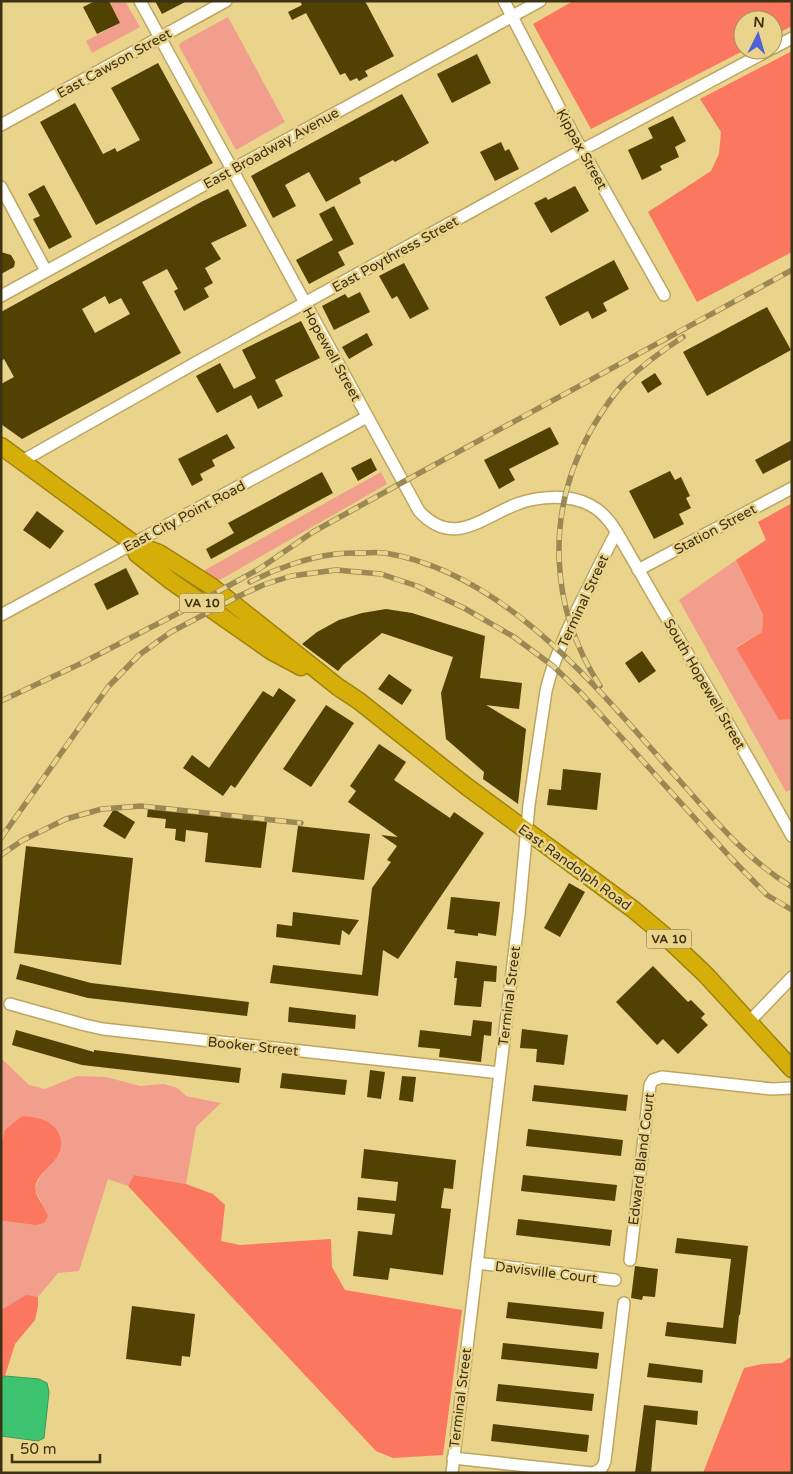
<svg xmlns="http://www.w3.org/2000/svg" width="793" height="1474" viewBox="0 0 793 1474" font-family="'Varela Round',sans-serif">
<rect width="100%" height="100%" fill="#ead38a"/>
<path fill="#f29e8d" d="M109 1H125L140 27 92 53 86 41 120 23Z
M228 17 285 122 236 150 180 48 179 45 182 42Z
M381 472 387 484 218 581 203 571Z
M736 560 763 616 762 632 736 647 779 720 792 719V789L786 792 679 600Z
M1 1058 29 1085 45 1089 77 1076 106 1077 140 1086 163 1084 175 1087 180 1090 186 1096 221 1103 196 1127 186 1184 134 1175 128 1186 108 1179 79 1271 58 1273 38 1297 26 1296 1 1310V1222L4 1221 35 1225 41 1201C39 1197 36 1194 36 1190 35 1178 53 1163 60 1152L1 1146Z"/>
<path fill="#fb775f" d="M573 1H792V26L773 36V20H743V50H745L591 129 533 24Z
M792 51V252L697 302 648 212 711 171 719 154 721 132 700 99Z
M792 503V719L779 720 736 648 762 632 763 615 736 560 766 540 758 522Z
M22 1116C35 1117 51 1119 58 1132 73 1161 31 1170 36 1192 36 1195 46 1211 48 1216L44 1223 35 1225 4 1221 1 1222V1146L5 1130Z
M134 1175 186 1184 213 1194 225 1205 221 1241 240 1245 331 1239 332 1267 345 1290 462 1310 443 1455 393 1458 376 1451 128 1186Z
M26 1295 38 1297V1306L35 1320 15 1344 5 1376 1 1379V1310Z
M792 1356V1473H703L744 1368 762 1364 782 1363Z"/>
<path fill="#3ec470" stroke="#3d9854" d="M5 1376 39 1379 47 1383 49 1392 44 1438 38 1441 1 1436V1379Z"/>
<path fill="#514103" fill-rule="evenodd" d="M95 1H109L120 23 97 34 83 7Z
M155 1H187L162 14Z
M300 1H365L394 56 365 71 368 76 359 81 357 78 350 81 345 73 340 75 306 13 292 20 288 12 302 5Z
M477 54 491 83 452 103 437 74Z
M158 63 213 163 96 225 40 122 75 103 103 154 115 148 117 152 140 140 111 88Z
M402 94 429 143 395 162 393 160 359 178 361 183 326 202 309 172 285 185 296 206 273 218 251 176Z
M673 116 686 141 675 147 679 157 660 166 662 170 642 180 628 150 653 138 648 128Z
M501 142 505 151 509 149 519 169 495 181 480 152Z
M44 185 72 237 49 249 33 219 40 216 28 194Z
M575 186 589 211 551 233 534 203 546 197 548 200Z
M228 189 247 226 211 243 221 259 205 268 213 283 204 288 209 297 184 311 174 291 178 289 167 269 142 282 181 353 22 439 1 424V384L14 377 4 359 1 361V312L201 202ZM105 296 109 304 121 298 130 314 95 333 82 309Z
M334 206 354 244 338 252 345 265 309 284 296 260 333 240 319 214Z
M1 252 11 255 15 262 14 267 1 274Z
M614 260 629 289 603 303 607 311 592 319 588 311 560 326 545 297Z
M404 263 429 309 410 319 397 296 392 299 379 276Z
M360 292 370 312 334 330 322 306 345 294 348 298Z
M767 307 791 350 707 396 683 352Z
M301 321 320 358 275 380 283 396 258 409 251 395 217 413 196 376 220 363 234 389 256 378 242 350Z
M367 333 373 345 349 359 342 347Z
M655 373 662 384 648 393 641 382Z
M550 427 559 444 509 469 515 480 499 489 484 460Z
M227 434 235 448 212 460 215 466 200 474 203 480 192 486 178 459Z
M792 440V459L763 474 755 460Z
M371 458 377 470 358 481 351 468Z
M670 471 675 480 681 477 690 496 686 498 691 508 679 514 684 524 654 539 629 491Z
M322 472 333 493 211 559 206 549 234 533 228 523Z
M37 511 64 531 50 549 23 530Z
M126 568 139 594 107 610 94 584Z
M386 609 412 613 485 636 480 678 522 683 519 709 486 705 526 729 518 804 483 779 484 772 446 739 441 693 453 657 382 633 343 665 338 671 302 644 317 632 339 620 362 613Z
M642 651 656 671 639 683 625 663Z
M389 674 412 690 402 705 378 689Z
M279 688 296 700 235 788 231 785 223 796 183 768 192 755 209 768 263 691 273 697Z
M326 705 354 723 311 787 283 769Z
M379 744 406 762 394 780 450 818 454 812 484 833 398 959 383 950 378 996 270 983 273 965 362 975 372 888 391 862 387 860 397 846 381 835 398 837 348 802 356 791 350 786Z
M563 769 601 773 597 810 547 805 549 789 561 790Z
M148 808 267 822 261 868 205 862 208 833 186 830 185 842 175 840 176 829 165 828 166 819 147 817Z
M114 809 135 822 125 839 103 826Z
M298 826 370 834 364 880 292 872Z
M26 846 133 858 121 965 14 953Z
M569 883 585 892 560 937 544 928Z
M451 897 500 902 496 936 478 933V936L454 933 455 930 447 929Z
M293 912 359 920 349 935 342 930 340 945 276 937 277 924 292 926Z
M456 961 497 966 496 982 484 981 481 1007 454 1005 457 978H454Z
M20 964 91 983 249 1002 247 1016 88 998 16 979Z
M653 966 688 1002 691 1000 705 1014 701 1018 708 1025 678 1054 663 1039 657 1045 616 1002Z
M289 1007 356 1015 355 1029 288 1022Z
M473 1020 492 1022 491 1036 484 1035 481 1062 439 1057 440 1049 418 1047 420 1030 471 1036Z
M522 1029 568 1035 564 1065 536 1062 537 1049 520 1048Z
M16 1030 94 1052V1050L241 1068 239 1083 82 1065 12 1045Z
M370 1070 385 1072 381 1099 367 1097Z
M282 1073 347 1080 345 1095 280 1088Z
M402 1076 416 1077 413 1102 399 1100Z
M534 1085 628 1095 626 1111 532 1101Z
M528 1129 623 1140 621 1156 526 1146Z
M364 1149 456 1160 453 1189 444 1188 441 1208 451 1209 443 1275 390 1268 388 1280 353 1276 358 1231 392 1235 395 1214 357 1210 358 1197 396 1201 398 1182 361 1178Z
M523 1175 617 1185 615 1201 521 1191Z
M518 1219 612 1230 610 1246 516 1235Z
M677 1238 748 1246 740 1315H739L736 1344 665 1336 667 1322 723 1328 731 1259 675 1253Z
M635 1266 658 1269 655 1297 643 1296 642 1300 631 1298Z
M508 1302 604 1312 602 1329 506 1318Z
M132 1306 195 1314 190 1357 182 1356 181 1366 126 1359Z
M503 1343 599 1353 597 1369 501 1359Z
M649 1363 703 1370 702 1383 647 1377Z
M498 1384 594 1394 592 1411 496 1401Z
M644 1405 698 1411 697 1425 656 1420 651 1473H635Z
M493 1424 589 1435 587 1452 491 1441Z"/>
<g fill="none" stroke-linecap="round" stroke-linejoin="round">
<g stroke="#bda65f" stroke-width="14">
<path id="minor" d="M140 1 419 511C453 548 481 518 517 504 539 496 569 494 590 505 610 515 619 537 630 555 640 572 650 590 660 607 705 683 749 759 792 836
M504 1 573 134 664 295
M773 48 792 38
M1 125 226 1
M1 187 46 271
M1 296 540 1
M22 461 197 362 474 210 582 150 769 50
M638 570 792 488
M1 615 367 417
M10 1004 85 1025 103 1029 500 1073
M749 1022 792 977
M630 1260 650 1085 653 1080 662 1077 772 1089 792 1088
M477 1263 615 1280
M453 1458 592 1473
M452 1473 519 914 529 805 546 691C553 660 567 630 581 602 593 578 604 555 616 533
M593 1473C600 1470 603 1468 605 1461L624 1303"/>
</g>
<g stroke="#9f830e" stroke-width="19">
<path id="highway" d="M1 446 133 543 159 553 211 586 338 687 359 701 466 786 634 910 665 936 706 975 792 1069
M133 543 137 554 171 581 271 651 301 667"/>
</g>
<use href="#minor" stroke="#fff" stroke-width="11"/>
<use href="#highway" stroke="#d5ae0a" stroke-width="16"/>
<g stroke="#9a8954" stroke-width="5.5">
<path id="rail" d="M250 582C275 569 308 557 336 554 344 553 353 553 362 553 369 553 377 552 385 553 508 573 601 693 680 781 714 819 747 860 792 887
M600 686C549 607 545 512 591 430 601 413 612 395 626 381 644 364 663 350 683 337
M1 701 84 662 190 607 259 569 313 532 403 482 792 270
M1 838 108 687 139 655 171 632 239 596 263 585 291 576 336 570 381 574 417 586 464 608 514 637 553 666 582 694 730 857 767 895 792 910
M1 855 23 840 66 819 102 809 141 806 301 823"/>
</g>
<use href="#rail" stroke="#ead38a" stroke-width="4" stroke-dasharray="11" stroke-linecap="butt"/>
</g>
<g text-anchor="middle" stroke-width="5" stroke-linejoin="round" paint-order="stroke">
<g fill="#ead38a" stroke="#706237" stroke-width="1">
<rect x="179.5" y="593.5" width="45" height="19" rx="4"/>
<rect x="646.5" y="929.5" width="45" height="19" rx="4"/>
</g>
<g font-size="12" font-weight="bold" fill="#3c3214">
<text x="202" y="607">VA 10</text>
<text x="669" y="943">VA 10</text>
</g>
<g font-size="14" fill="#3c3214" stroke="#ead38a">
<text transform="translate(114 63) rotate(-29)" y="5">East Cawson Street</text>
<text transform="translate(271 148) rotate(-29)" y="5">East Broadway Avenue</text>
<text transform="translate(582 149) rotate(61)" y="5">Kippax Street</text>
<text transform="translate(395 254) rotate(-29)" y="5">East Poythress Street</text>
<text transform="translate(332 354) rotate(61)" y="5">Hopewell Street</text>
<text transform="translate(184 516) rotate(-28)" y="5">East City Point Road</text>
<text transform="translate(715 529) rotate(-28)" y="5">Station Street</text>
<text transform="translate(583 601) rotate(-65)" y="5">Terminal Street</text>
<text transform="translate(705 684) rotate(60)" y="5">South Hopewell Street</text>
<text transform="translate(575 867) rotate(36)" y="5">East Randolph Road</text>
<text transform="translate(509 996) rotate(-83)" y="5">Terminal Street</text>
<text transform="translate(253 1046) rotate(6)" y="5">Booker Street</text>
<text transform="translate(641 1159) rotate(-83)" y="5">Edward Bland Court</text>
<text transform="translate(546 1272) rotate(7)" y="5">Davisville Court</text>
<text transform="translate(460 1398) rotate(-83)" y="5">Terminal Street</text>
</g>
</g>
<rect width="793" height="1474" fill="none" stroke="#3c3214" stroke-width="5"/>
<g transform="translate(758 35) rotate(5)"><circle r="24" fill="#ead38a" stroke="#a4935b"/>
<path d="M0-4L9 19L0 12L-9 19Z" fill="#4e62d7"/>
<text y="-8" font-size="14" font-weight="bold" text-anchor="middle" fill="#3c3214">N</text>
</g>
<path d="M12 1454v8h88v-8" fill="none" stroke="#3c3214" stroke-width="2.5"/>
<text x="20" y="1454" font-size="15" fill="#3c3214" stroke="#ead38a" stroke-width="4" paint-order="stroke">50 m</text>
</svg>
